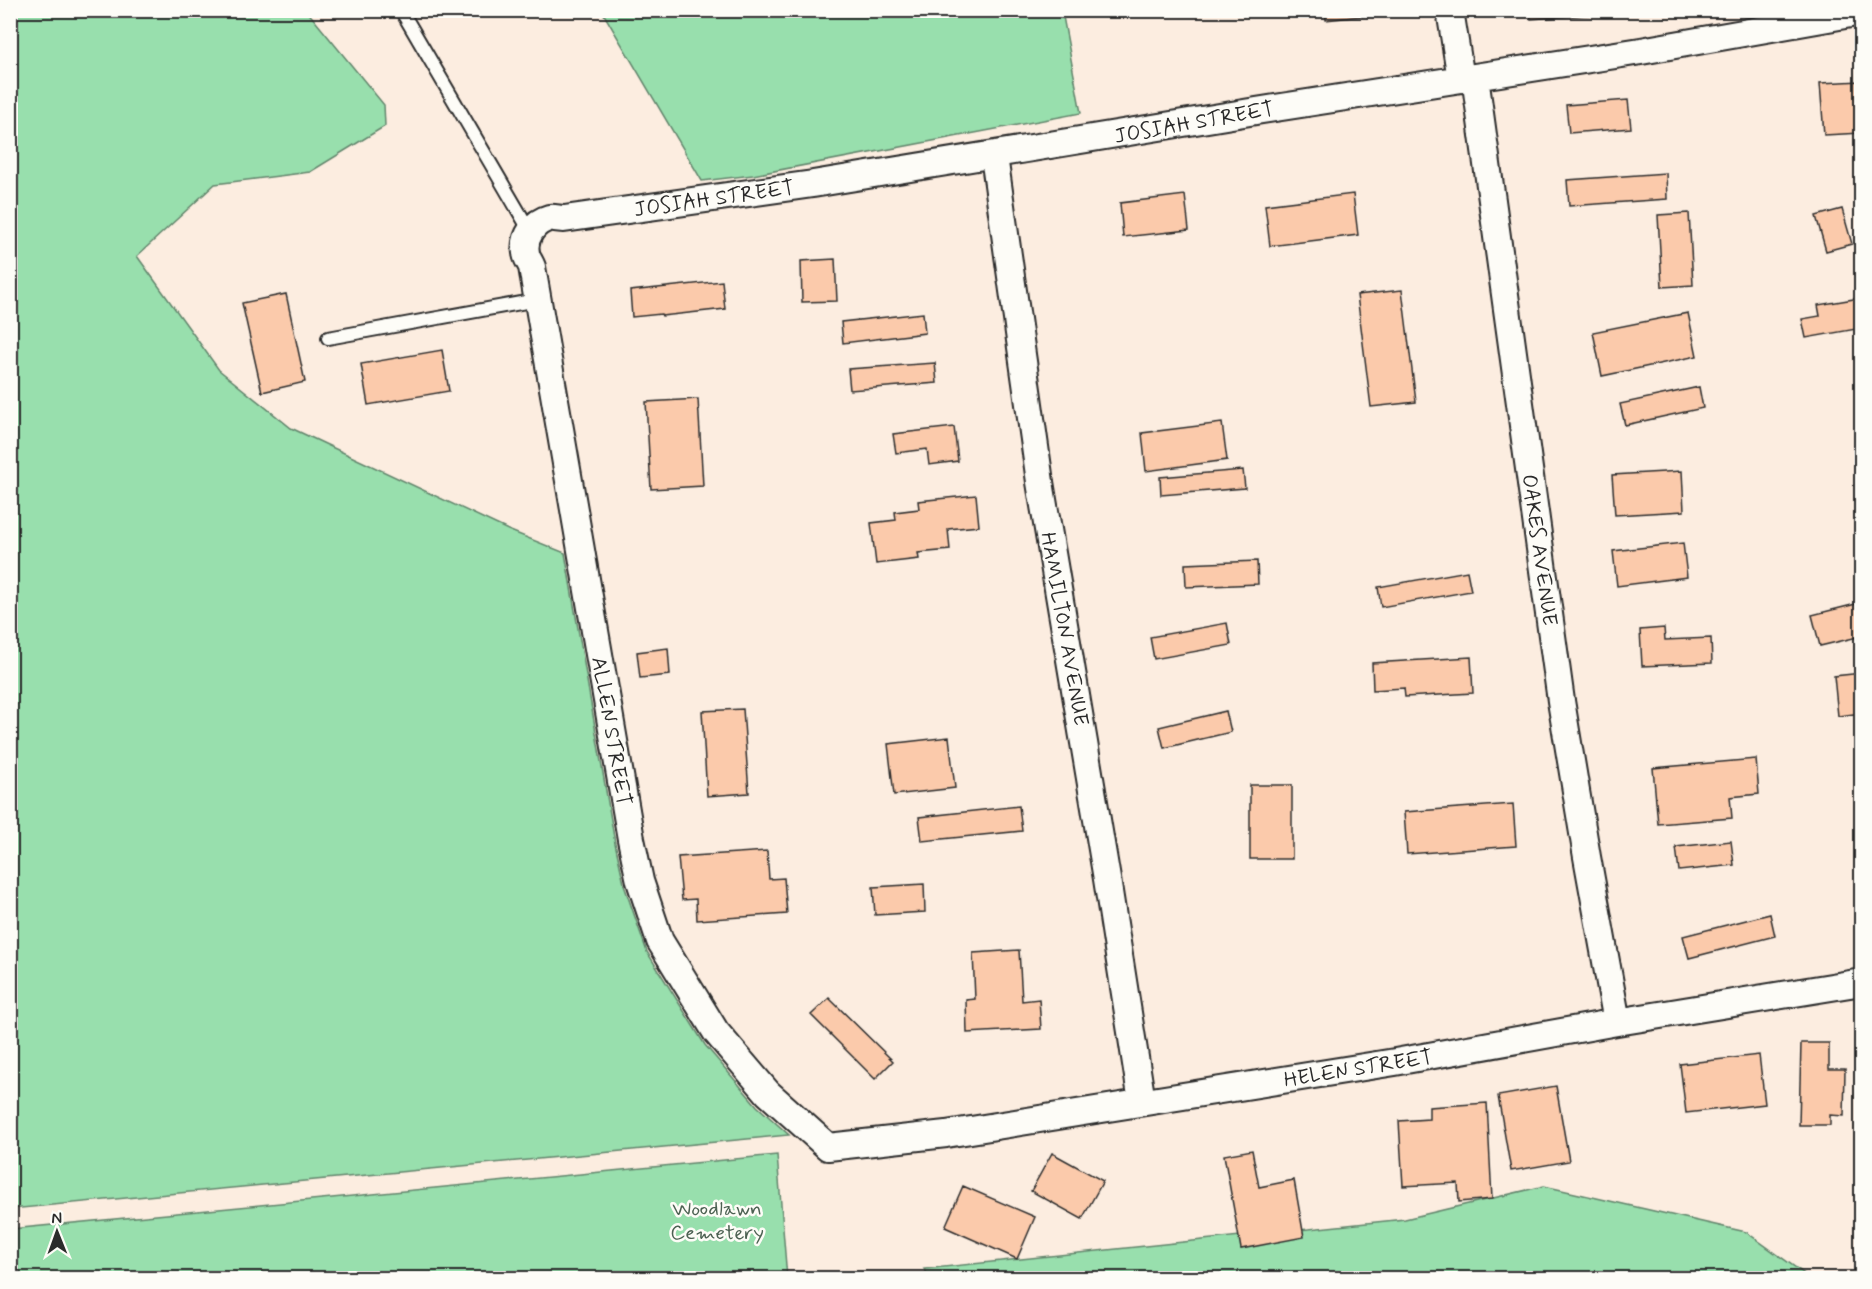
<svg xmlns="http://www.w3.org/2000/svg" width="1872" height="1289" viewBox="0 0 1872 1289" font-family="Mynerve,sans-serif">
<rect width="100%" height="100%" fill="#fcede0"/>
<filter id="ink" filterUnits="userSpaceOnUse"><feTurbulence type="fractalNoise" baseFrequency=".0167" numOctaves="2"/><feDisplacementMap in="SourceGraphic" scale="12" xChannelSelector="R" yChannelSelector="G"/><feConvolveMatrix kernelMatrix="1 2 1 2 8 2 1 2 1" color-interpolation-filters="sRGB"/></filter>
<g filter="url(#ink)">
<path fill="#98dfad" stroke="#62856c" stroke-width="1.5" d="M11 10 307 11 384 105 385 126 310 172 215 184 137 256 219 370 291 428 508 530 565 553 615 843 625 888 647 952 705 1045 757 1106 789 1135 11 1209Z
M602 11H1062L1081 113 753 175 702 181Z
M777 1155 787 1278H11V1229Z
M1544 1186 1746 1232 1810 1278H931L924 1269 1405 1219Z"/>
<path fill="#fbcaab" stroke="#2b2b2b" stroke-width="1.5" d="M1325 10H1371V15L1326 20Z
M1530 10H1599L1600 14 1531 19Z
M1862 81V133L1824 135 1820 83Z
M1628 100 1631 128 1569 133 1566 105Z
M1666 173 1667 199 1569 206 1567 180Z
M1353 194 1358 235 1270 246 1265 205Z
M1185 195 1189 230 1123 237 1120 203Z
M1842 209 1852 244 1826 251 1816 216Z
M1689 213 1693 285 1662 287 1658 215Z
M835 259 837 301 802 302 801 261Z
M722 281 725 309 662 316 661 314 632 317 630 291Z
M1402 290 1416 402 1371 407 1357 295Z
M286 294 305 382 262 392 242 303Z
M1860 298 1862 328 1806 338 1802 319 1820 316 1818 305Z
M923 313 925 333 843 343 841 322Z
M1688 313 1697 356 1602 376 1593 332Z
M442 350 449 391 368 405 361 364Z
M935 363 937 383 850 390 848 369Z
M1699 387 1703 408 1625 425 1620 404Z
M698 399 703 486 651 489 646 402Z
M1222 423 1227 460 1146 471 1142 433Z
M954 427 958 461 929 465 927 449 896 453 893 434Z
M1243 470 1245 488 1161 495 1160 477Z
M1682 471 1684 511 1615 515 1612 475Z
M976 495 979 526 948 529 950 550 918 553 919 559 876 564 871 523 896 520 895 512 919 509 918 501Z
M1683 543 1687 577 1617 586 1613 551Z
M1257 561 1258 584 1186 587 1185 564Z
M1467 571 1471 591 1381 607 1378 587Z
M1856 604 1862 627V636L1820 646 1812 615Z
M1227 623 1231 645 1154 659 1150 637Z
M1664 628 1665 640 1711 638 1712 663 1642 666 1640 630Z
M668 648 670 675 640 678 637 652Z
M1471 657 1473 693 1405 697 1404 688 1373 690 1372 663Z
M1862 673V713L1838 716 1834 676Z
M743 709 749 793 707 796 702 711Z
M1226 711 1231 732 1164 748 1159 727Z
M949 737 955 788 894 795 888 744Z
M1756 759 1759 794 1730 797 1732 818 1658 824 1653 768Z
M1250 785H1292V859H1250Z
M1513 804 1516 846 1407 854 1404 812Z
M1019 806 1022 831 922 841 919 817Z
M1731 841 1734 865 1679 871 1676 847Z
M767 851 769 879 784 878 787 914 697 920 696 899 682 900 678 857Z
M924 884 925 912 875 915 873 887Z
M1770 914 1775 936 1689 958 1683 936Z
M1019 950 1022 1001 1039 999 1041 1029 967 1033 966 1000 975 999 973 953Z
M829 998 893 1061 875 1079 811 1015Z
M1801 1043H1829V1069H1845L1844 1116 1830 1115V1125H1799Z
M1759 1055 1765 1104 1686 1113 1680 1064Z
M1556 1086 1569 1161 1511 1171 1498 1096Z
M1487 1103 1492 1199 1459 1202 1458 1183 1403 1186 1399 1121 1429 1119V1107Z
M1252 1150 1259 1187 1294 1180 1304 1237 1241 1249 1224 1155Z
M1052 1153 1103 1181 1082 1219 1031 1191Z
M963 1186 1035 1217 1017 1259 945 1227Z"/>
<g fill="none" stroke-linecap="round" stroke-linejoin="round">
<g stroke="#2b2b2b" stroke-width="16">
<path id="lane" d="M401 10 530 231
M328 338 537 300"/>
</g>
<g stroke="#2b2b2b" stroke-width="30">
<path id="street" d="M1450 10 1461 79
M1862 12 1641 51 1256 111 813 184 564 219C559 219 553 217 549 218 534 222 523 237 526 253 526 257 530 262 532 267L631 839 640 881 660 941 716 1032 768 1093 828 1147 946 1134 1395 1062 1617 1022 1862 982
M1475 77 1561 701 1587 857 1617 1022
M994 156 1040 482 1107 879 1142 1102"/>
</g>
<use href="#lane" stroke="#fdfcf7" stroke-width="12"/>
<use href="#street" stroke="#fdfcf7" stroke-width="26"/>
</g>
</g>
<g text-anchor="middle" stroke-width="5" stroke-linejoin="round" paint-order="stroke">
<g font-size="21" fill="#2b2b2b" stroke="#fdfcf7">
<text transform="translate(1194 122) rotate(-10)" y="7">JOSIAH STREET</text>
<text transform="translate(714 198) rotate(-8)" y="7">JOSIAH STREET</text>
<text transform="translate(1540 550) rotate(82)" y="7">OAKES AVENUE</text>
<text transform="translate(1065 629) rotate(80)" y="7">HAMILTON AVENUE</text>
<text transform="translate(612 731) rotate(80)" y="7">ALLEN STREET</text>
<text transform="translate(1358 1068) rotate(-9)" y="7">HELEN STREET</text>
</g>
<g font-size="21" fill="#4c6152" stroke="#fdfcf7">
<text x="717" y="1215">Woodlawn<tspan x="717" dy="24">Cemetery</tspan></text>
</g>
</g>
<rect width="1872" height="1289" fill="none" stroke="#fdfcf7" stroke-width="36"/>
<rect x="18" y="18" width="1836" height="1253" fill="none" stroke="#2b2b2b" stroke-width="2" filter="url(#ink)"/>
<g transform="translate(57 1232) rotate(359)" stroke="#fdfcf7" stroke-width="4.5" paint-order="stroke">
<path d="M0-4.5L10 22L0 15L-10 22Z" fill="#2b2b2b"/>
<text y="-9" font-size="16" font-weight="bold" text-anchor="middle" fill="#2b2b2b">N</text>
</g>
</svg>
